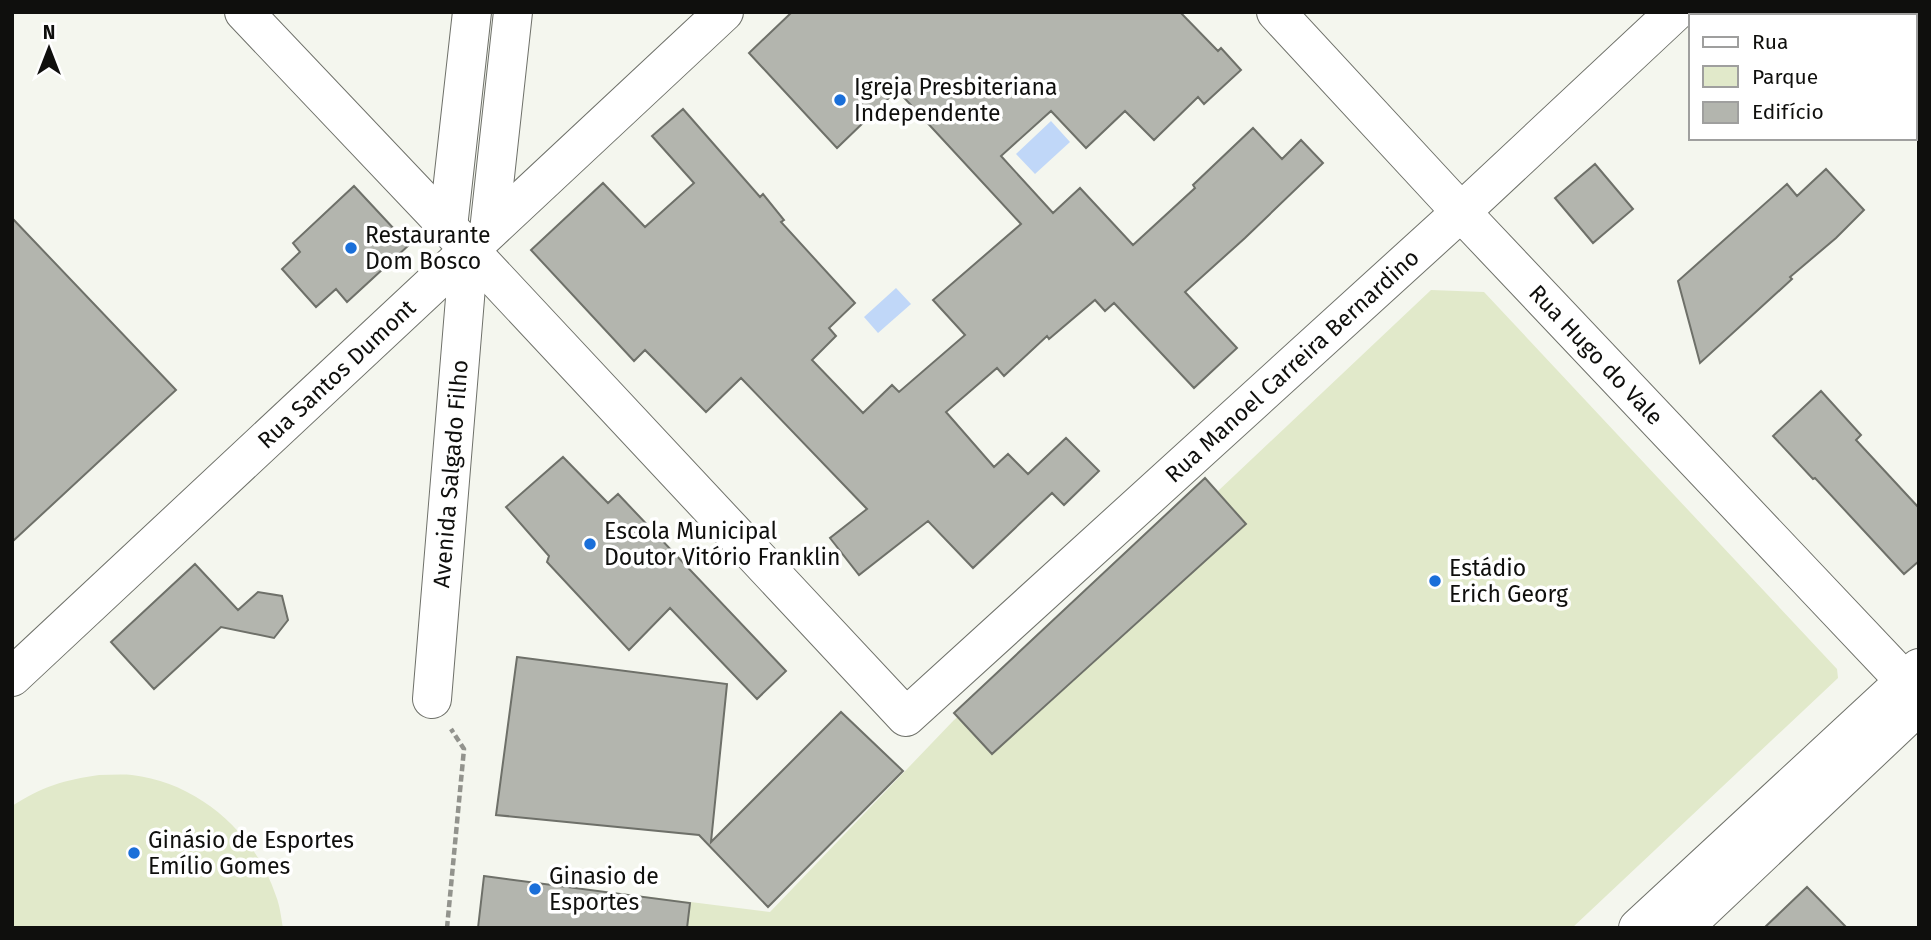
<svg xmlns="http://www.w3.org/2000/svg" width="1931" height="940" viewBox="0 0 1931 940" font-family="'Fira Sans',sans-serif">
<rect width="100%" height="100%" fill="#f4f6ee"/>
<path fill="#e1e9ca" d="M1431 290 1484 292 1837 669 1838 678 1572 928H478L484 876 770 912 954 720 1217 492Z
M99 775C110 775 121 774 132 775 199 783 255 833 276 896 280 906 281 917 283 928H12V806C43 786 64 780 99 775Z"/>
<path fill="#c0d7f8" d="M1051 121 1070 142 1035 174 1016 154Z
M896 288 911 304 878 333 864 317Z"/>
<path fill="#b3b5ae" stroke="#6e7069" stroke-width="2" d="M792 12H1180L1218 51 1221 48 1241 70 1204 104 1198 97 1154 140 1125 111 1086 148 1051 111 1001 156 1053 213 1080 188 1133 245 1195 188 1193 185 1253 128 1282 159 1301 140 1323 163 1245 238 1185 292 1237 348 1194 388 1114 303 1105 311 1095 300 1049 339 1047 336 1004 376 997 368 946 412 994 467 1008 454 1028 474 1066 438 1099 471 1064 505 1052 493 973 568 928 521 859 575 830 538 867 509 741 378 706 412 645 350 634 361 531 250 603 183 645 227 694 183 652 136 683 109 760 197 763 194 784 220 781 222 855 303 829 328 836 336 812 360 863 413 892 385 899 392 965 335 933 300 1021 224 897 90 837 148 749 53Z
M1595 164 1633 209 1593 243 1555 198Z
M1826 169 1864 210 1836 238 1790 277 1792 279 1700 363 1678 281 1787 184 1797 196Z
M354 186 409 245 347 302 336 289 316 307 282 269 300 252 293 243Z
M12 218 176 390 12 542Z
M1821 391 1861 435 1856 440 1919 508V561L1904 574 1815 478 1813 479 1773 436Z
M563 457 608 503 618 494 786 671 757 699 670 608 629 650 547 562 549 556 506 507Z
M1205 478 1246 524 992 754 954 713Z
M195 564 238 610 258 592 282 596 288 620 274 638 221 627 154 689 111 642Z
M517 657 727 684 711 842 841 712 903 771 768 907 699 835 496 815Z
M484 876 690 903 687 928H478Z
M1807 887 1847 928H1764Z"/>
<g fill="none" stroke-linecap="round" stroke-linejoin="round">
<g stroke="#6f716a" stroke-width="40">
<g id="minor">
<path id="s1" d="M244 12 448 227 906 717 1461 212 1675 12"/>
<path id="s2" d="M1276 12 1461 212 1919 696"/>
<path d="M448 227 472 12"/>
<path d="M489 231 513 12"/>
<path id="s3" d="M12 677 724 12"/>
<path id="s4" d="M432 699 469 250"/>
</g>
</g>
<g stroke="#6f716a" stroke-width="40">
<path id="tertiary" d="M1638 928 1919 668
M1683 928 1919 705"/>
</g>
<path stroke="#92938d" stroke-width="4.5" stroke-dasharray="7 3.5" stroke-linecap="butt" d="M447 928 464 749 451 729"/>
<use href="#minor" stroke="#fff" stroke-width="38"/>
<use href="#tertiary" stroke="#fff" stroke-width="38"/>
</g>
<g fill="#1a6fd9" stroke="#fff" stroke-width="2.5">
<circle cx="840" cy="100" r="7"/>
<circle cx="351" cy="248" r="7"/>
<circle cx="590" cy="544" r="7"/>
<circle cx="1435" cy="581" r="7"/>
<circle cx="134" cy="853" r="7"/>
<circle cx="535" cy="889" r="7"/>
</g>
<g text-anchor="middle" stroke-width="7" stroke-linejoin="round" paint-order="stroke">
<g font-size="23" fill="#0f0f0d" stroke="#fff" text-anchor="start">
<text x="854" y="95">Igreja Presbiteriana<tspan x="854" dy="26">Independente</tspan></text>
<text x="365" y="243">Restaurante<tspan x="365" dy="26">Dom Bosco</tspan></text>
<text x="604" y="539">Escola Municipal<tspan x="604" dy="26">Doutor Vitório Franklin</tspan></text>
<text x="1449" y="576">Estádio<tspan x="1449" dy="26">Erich Georg</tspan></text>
<text x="148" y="848">Ginásio de Esportes<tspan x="148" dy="26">Emílio Gomes</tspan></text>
<text x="549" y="884">Ginasio de<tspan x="549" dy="26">Esportes</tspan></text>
</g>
<g font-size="23" fill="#0f0f0d" stroke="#fff">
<text dy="8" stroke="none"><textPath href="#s2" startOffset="469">Rua Hugo do Vale</textPath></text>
<text dy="8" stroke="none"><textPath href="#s1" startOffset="1489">Rua Manoel Carreira Bernardino</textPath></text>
<text dy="8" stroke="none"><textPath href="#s3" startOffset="444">Rua Santos Dumont</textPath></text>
<text dy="8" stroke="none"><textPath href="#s4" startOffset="226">Avenida Salgado Filho</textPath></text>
</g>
</g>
<rect width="1931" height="940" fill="none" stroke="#0f0f0d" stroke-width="28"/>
<rect x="1689" y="14" width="228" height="126" fill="#ffffff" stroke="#9f9f9e" stroke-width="2"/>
<rect x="1703" y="37" width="35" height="10" fill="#ffffff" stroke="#9f9f9e" stroke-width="2"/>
<text x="1752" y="49" font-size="21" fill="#0f0f0d">Rua</text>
<rect x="1703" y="66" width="35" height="21" fill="#e1e9ca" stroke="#9f9f9e" stroke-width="2"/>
<text x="1752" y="84" font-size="21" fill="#0f0f0d">Parque</text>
<rect x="1703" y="102" width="35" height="21" fill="#b3b5ae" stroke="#9f9f9e" stroke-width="2"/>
<text x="1752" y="119" font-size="21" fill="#0f0f0d">Edifício</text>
<g transform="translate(49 49)" stroke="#ffffff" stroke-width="5" paint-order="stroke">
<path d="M0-5L12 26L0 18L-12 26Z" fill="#0f0f0d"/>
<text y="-10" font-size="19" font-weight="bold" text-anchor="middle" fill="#0f0f0d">N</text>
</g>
</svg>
